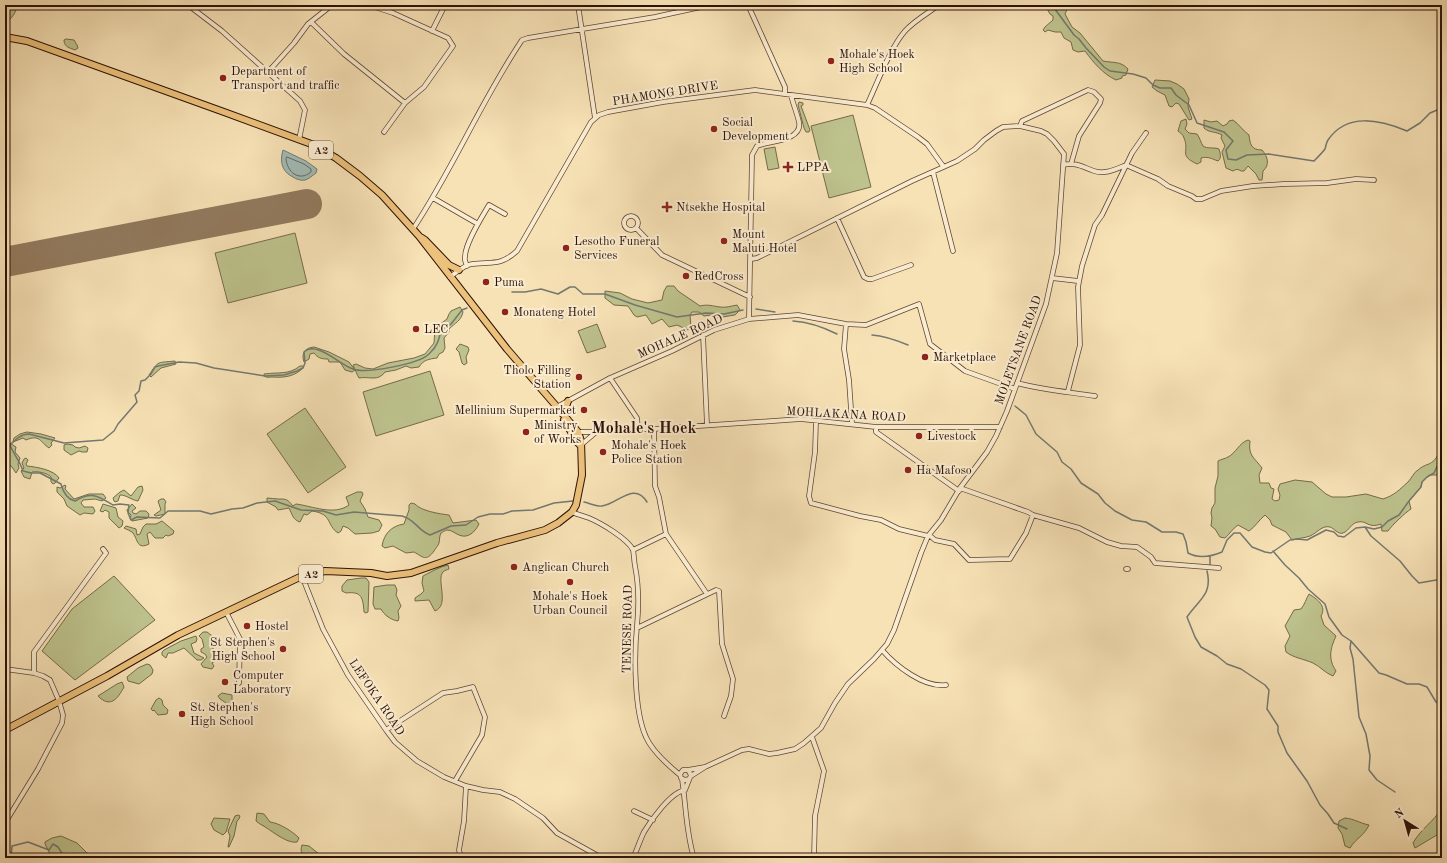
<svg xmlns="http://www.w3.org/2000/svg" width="1447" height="863" viewBox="0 0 1447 863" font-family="'Old Standard TT',serif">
<rect width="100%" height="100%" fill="#f7e2b6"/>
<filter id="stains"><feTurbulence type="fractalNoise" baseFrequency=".005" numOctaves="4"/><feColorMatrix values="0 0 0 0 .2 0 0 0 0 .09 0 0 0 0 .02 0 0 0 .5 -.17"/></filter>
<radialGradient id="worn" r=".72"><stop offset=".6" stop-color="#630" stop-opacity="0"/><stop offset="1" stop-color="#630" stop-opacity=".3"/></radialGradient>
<path fill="#bec38d" stroke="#766a4a" d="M5 5H18C15 13 13 18 5 23Z
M1045 5H1068V7L1065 14 1072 27 1080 33 1103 61C1113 63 1121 61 1128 69L1126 75 1122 76V78L1116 80C1103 74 1093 62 1085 51L1078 52 1073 50 1071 42 1064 38 1061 32H1055L1048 30 1045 32 1043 30 1045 27 1053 20V16L1050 14Z
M66 39 74 40 77 45 78 48 75 50C70 48 64 47 64 40Z
M1155 80 1170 81 1177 84 1184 89 1189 99 1188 107 1192 119 1189 120 1179 104 1176 103 1172 107 1169 106 1165 95 1157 91 1152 87Z
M799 102 803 103V105L801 106 810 130 809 132H806L804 128 798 105Z
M853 115 871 187 829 198 811 126Z
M1186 119 1187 124 1185 129 1189 133 1197 134C1200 138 1201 143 1203 146 1207 149 1214 147 1219 149 1220 153 1222 158 1218 161 1212 159 1208 156 1201 158V162L1197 164C1178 155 1190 152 1184 138 1183 134 1180 133 1178 131L1181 121Z
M1204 120 1211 122 1217 121 1223 126 1227 124 1229 121 1233 120C1239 124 1242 130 1249 135 1250 144 1251 150 1262 150 1268 157 1270 165 1263 171L1262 180H1259L1256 174 1248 166 1244 171H1241C1238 169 1236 169 1233 171L1226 168 1222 152 1225 146 1221 138 1222 135C1215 131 1209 133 1204 128Z
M775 147 779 168 768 170 764 149Z
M295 233 307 283 228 303 215 253Z
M667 286H674L678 291 700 306C708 304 712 306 720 307 726 308 731 306 737 305L740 310 735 315 716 318 711 315 704 316 699 312H692L690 315 691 327 688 330 677 325 669 327 662 319 652 324 646 315 637 317 634 315 628 306 614 305 605 298V291L620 293 632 299 648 303 662 300 664 291Z
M460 307 463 312C461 321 455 323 449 329V332L444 338 445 348 443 352 439 354 437 358C429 359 423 360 419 367L411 368 406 366 396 370 385 372C378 382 369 376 359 378 357 375 355 369 353 365L356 364 365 368 373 369 388 363 414 358 425 354 434 343 435 328 447 319 449 314 451 311Z
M597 324 606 347 587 353 578 331Z
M460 344 468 347 469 350 466 357 467 363 464 365 462 363 459 352 456 349Z
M314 347 329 352 349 362 355 370 352 372 345 370 340 362H329L328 359C321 359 318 358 314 353L310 354 309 359 304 362C301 353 305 348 314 347Z
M175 361 176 364 161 368 151 377 149 375C159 360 157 363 175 361Z
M300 366H303L304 367C296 376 285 378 273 377 269 377 267 378 264 376V374C278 372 289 375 300 366Z
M430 371 444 415 376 436 363 392Z
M305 408 346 467 308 493 267 434Z
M27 432 41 434 55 438 51 443 52 445 49 448C40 442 40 434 26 440L23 438 13 442 14 438 20 434Z
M5 437 8 442 16 447 15 452 20 458 18 464 19 468 16 473 12 467 5 462Z
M1248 440 1250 441C1248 456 1254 457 1262 468L1259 475 1260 483H1269L1271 488 1274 489 1272 499 1275 501 1279 500 1280 495 1278 489 1280 484 1295 480 1312 482 1326 494 1332 497H1346L1366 494 1383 499C1395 495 1399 490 1408 482 1412 478 1413 473 1418 470 1427 462 1432 467 1439 453L1438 451 1442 446V475H1430L1427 477 1422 482 1421 487 1409 501 1411 509C1405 513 1393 524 1388 531H1382L1381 524C1368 529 1367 520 1358 522 1351 523 1349 531 1343 533 1338 535 1334 528 1330 527 1322 525 1317 533 1310 536 1305 538 1299 538 1292 540L1286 532 1272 525 1270 520 1265 515C1259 520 1255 527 1249 531L1238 525C1232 529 1230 534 1225 538L1220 537 1215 529 1211 526 1212 518 1211 513 1212 508 1215 503V488L1218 476V461C1221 459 1225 459 1228 457 1236 453 1239 443 1248 440Z
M67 444 73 445 75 447 79 448 85 446 88 448 87 452H82L79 451 71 455 64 450V445Z
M26 458 28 460 26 464 27 466C37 467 54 470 59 478L55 483 53 484 51 482V477C47 473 38 471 32 472L30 479 24 477 21 471 24 468 22 463 24 459Z
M65 485 66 486 65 489 74 499 89 494H103L106 498 102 501 95 499 83 500 81 503 84 507H93L95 511 93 514 84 513 80 515 67 506 64 499 57 492V487L60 488Z
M142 486 143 490 138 501C131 500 127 495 120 495L118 501 115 502 114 501 113 498 120 492 124 490 131 496 138 487Z
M357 492H362L363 494 360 501 365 509 368 517 379 520 382 525 379 531 372 533 355 534 348 528 343 526 341 531 338 533C326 525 333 514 312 511L307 515 304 514 300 522C293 520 292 514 289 508L278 510 276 507 267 502V498C271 498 274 499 278 499 287 499 287 499 293 506L296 504C312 506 334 516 349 505L346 497Z
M161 499H164L166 502 165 504V514L156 516 154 515 161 510 158 501Z
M411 503 415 504C421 511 440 514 449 515L453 523 476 520 479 524C475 532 468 539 459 535 454 533 452 530 447 530 446 530 441 533 441 533 439 537 440 539 439 543 438 546 435 549 434 551 426 562 423 557 414 552L406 553 393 546 385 548 382 546C384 534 391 526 404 524L409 510V505Z
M103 504 116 508 118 517 123 521 122 526 119 528 109 518V512L105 510 103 512 100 511Z
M132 504 136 508 132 511 133 513 136 514 140 511H146L149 514 148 518 132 521 130 519 131 515 127 511V510Z
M162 521 174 531 173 534 168 536 166 535 163 538H155L150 532 147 534 149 544C137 550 138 540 133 533 131 531 126 529 124 528L126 526 136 529 137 535 140 534 143 527 146 524H156Z
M448 565 449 569C447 570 445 570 443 572 436 580 450 605 435 611L429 600 415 601V598L421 594 424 591 422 583 423 576C431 572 439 567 448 565Z
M114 576 155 620 75 680 42 651 72 609Z
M361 578H366L369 582 368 612 366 613 364 612C363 598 362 591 346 593L342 591V586L347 580Z
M387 585H395L397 590 396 595 401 606 398 611 399 618 398 621C391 620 384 615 381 609H375L373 604 374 587Z
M1309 594C1317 599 1327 606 1321 616L1324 625 1336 636C1330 649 1328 659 1336 671L1333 676C1325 673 1321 667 1313 663 1304 659 1294 658 1286 652L1285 646 1290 636 1285 626 1294 610 1301 609C1305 604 1306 599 1309 594Z
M203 632H207L215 638V640L210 642 218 659 212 663 214 666 212 669 203 667 201 664 207 657 205 654 201 652V649L204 647 202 639 199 636Z
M196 636 197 639 196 642 191 644 194 653 204 658 201 660H197L184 648 173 653H168L166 658 162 655V652L164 650 181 641Z
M147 664 150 665 153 670 152 674 139 684 128 681 127 677 138 668Z
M122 682 124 687C117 700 110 708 98 696L117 684Z
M222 693 232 695V702L229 705 220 699 218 696Z
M159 698 162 700 163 705 168 710 167 714 158 715 154 710 153 711 151 709 156 700Z
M1442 808V832L1415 848 1413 843C1420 830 1434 821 1442 808Z
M257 813 264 814 270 822C279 823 292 831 299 838L297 842C286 844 270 829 260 824L256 821Z
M238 815 240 816 239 819 237 821 234 836 229 847H228L230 836 228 831 235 816Z
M214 818 230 819 226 832 223 835 214 830 211 824Z
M1345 818C1355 819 1359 823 1369 825 1364 836 1356 838 1350 848L1345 846 1342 834 1338 828 1339 821Z
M61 836 77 843 87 853 95 856 108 858H52L45 844V842L52 838Z
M302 845 309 846 324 858C315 858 297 860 302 845Z"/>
<path fill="#a1bcb8" stroke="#737871" d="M283 150 306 161 317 169 316 173C313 175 309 179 305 180 301 181 296 179 293 177 281 171 280 161 283 150Z"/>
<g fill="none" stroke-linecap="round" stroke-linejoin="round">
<path stroke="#676660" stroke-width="1" d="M287 157 304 164 311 169V172C299 182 287 172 286 159Z"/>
<path stroke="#737871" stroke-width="1.5" d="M1052 5 1074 35 1079 39 1086 48 1104 67 1110 71 1133 74 1146 78 1153 85 1160 88H1171L1176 95 1189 105 1197 123 1224 132 1233 141 1226 150 1228 159 1236 160 1247 155 1269 154 1314 161C1318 157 1322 153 1325 149 1326 146 1326 143 1328 140 1347 112 1380 120 1407 131L1420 123 1430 113 1442 108
M512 292H525L541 289 558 294 570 287H575L583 294H605L635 305 677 317 706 313 724 314 743 310
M756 309 775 312
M793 321C809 322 823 327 837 334
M872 335C885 336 896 340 908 345
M1015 406 1026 415 1036 434 1057 452 1062 462 1071 469 1081 483 1098 494 1105 503 1115 511 1132 520 1146 522 1162 532H1176L1183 534 1186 542 1188 553C1199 559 1210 557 1222 552L1227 540 1234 533H1240L1252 547 1265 552 1271 553 1290 540 1297 539 1307 540 1326 530 1334 532 1338 536 1344 537 1356 528 1365 527 1374 529 1382 527 1388 521 1399 515 1409 501 1421 487 1422 482 1427 477 1434 473 1440 460 1442 452
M5 440 10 445C15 440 21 434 29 434L64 443 103 440 114 431 118 424 137 402 135 395 139 391 141 381 145 380 151 374 155 367 158 366 179 362 196 363 214 368 265 376 284 375 297 371 303 368 305 363 304 352C316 340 340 365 353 369 366 374 419 364 429 354 437 347 439 340 441 330L451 324 462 310 467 308
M10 445C14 455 20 461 23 471L31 473H40L61 484C63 492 67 499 75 501 92 491 98 496 113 505L120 504 129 505 128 513 131 520 137 517 160 518 168 511H200L211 514 232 509 243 508 257 503 275 501 301 510 323 511 336 515 354 512 402 516C415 519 417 530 430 535L451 526 466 525 478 517 490 514H503L512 511 533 510 554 503 573 501
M584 502C589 503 597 507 602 506 618 504 634 481 647 502
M1365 527 1371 536 1400 561 1412 576 1419 583 1442 579
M1273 551 1285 565 1299 578 1308 589 1325 604 1329 617 1342 635 1351 641 1379 673 1386 675 1407 684H1419L1427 687 1436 702 1442 706
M1210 557V565
M1207 571C1213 595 1198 600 1187 617L1195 637 1201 647 1217 656 1227 664 1241 669 1265 685 1269 690 1267 709 1278 726V732L1287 753 1307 781 1320 805 1328 814 1334 823 1347 829
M1351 641 1350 648 1353 659 1359 717 1366 734 1370 756 1369 770 1377 780 1395 792
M11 858 12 846 28 842 49 850 53 844 58 847 65 858"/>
<path stroke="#927a5e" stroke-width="30" d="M5 262 307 204"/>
<g stroke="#604533" stroke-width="5.5">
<path id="minor" d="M188 5 222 31 300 101 305 110 299 140
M369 5 393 13 448 38 453 46 424 87 405 103 384 132
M578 5 595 118
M748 5 785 87V93
M311 22 344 54 405 103
M432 31 445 5
M268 72 294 43 308 24 332 5
M867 105C877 84 890 48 905 31 914 21 928 13 939 5
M1020 126 1022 121 1088 90 1094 92 1101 99 1100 103 1079 136 1071 164
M1063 165C1077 162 1082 167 1094 171 1105 175 1116 169 1126 165L1158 179 1168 186 1192 196 1196 199H1202L1221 191 1253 186 1284 184 1327 183 1356 179 1374 180
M933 172 953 251
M433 198 478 224
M624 223a7 7 0 1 1 14 0a7 7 0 1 1-14 0Z
M837 218 864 277 868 279H872L911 265
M636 228 662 255 750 297
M413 229C453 169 481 101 522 40L528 38 655 17 710 5
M467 266C466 263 464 260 465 257 465 243 482 217 489 205L505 214
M450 277C457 272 464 265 472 264 492 261 499 267 517 251L591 122 599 115 608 112 663 102 755 90 867 105 875 108 918 137 927 144 943 166
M1052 278 1078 281
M749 319 752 155 757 146C769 141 803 141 799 122 797 113 793 104 791 95
M846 324 844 349 849 380 852 424
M703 335 707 425
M610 378 637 418 638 428
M1017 383C1043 390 1069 392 1095 396
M1068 391 1080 345 1078 287 1082 266 1095 225 1102 215 1132 153 1146 133
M555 408 610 378 672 351 714 330 749 319 798 315 846 324 866 325 919 304 930 344 965 371 1015 389
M816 421 815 452 809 496 811 503 860 516 881 520 899 529 928 536
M876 427V432L959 491
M654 429 655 486 659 497 666 534 707 594
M577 432C603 432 628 428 654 429L801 419 876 427H1000
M581 445 595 433
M960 488 1028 512 1033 515 1079 528 1107 542 1121 546 1137 547 1151 557 1155 563 1219 568
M572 512C578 515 584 516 589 518 601 523 628 539 633 550 634 555 634 561 635 566 639 586 639 605 637 626 634 655 634 711 646 737 652 751 669 766 680 775
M929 535 935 540 954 544 969 560 1010 559 1026 533 1033 515
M633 550 666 534
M1126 569H1128
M302 576 323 629 348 675 386 730 395 742 417 761 444 777 466 786 483 790 500 792 515 799 543 818 557 833 602 858
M226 612 240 639 239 683
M637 628 716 590 719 591 722 644 733 679 731 696 724 716
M882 650C896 666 924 688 946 685
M5 669 34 673 43 676 50 680 59 701 63 715 62 723 38 769 5 823
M34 673V652L106 553 103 549
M386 730 443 693 457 691 473 687 485 717 482 735 455 781
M812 737 824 771 815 816 814 858
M688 770 705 767
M691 776 705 767 742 750 749 749 769 754 777 753 795 749 804 743 821 728 835 703 848 684 874 659 887 644 894 630 921 553 928 536 941 520 960 488 987 452 996 436 1007 411 1046 304 1057 253 1064 154 1054 141 1047 134 1041 131 1020 126 1003 127 996 131 984 140 975 149 957 161 912 181 757 258 751 259
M682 779C686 805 686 833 694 858
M685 790 691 775 688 770H683L680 774 681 778 685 780 689 779
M634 811 653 820
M461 858 459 850 464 821 466 786
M633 858C637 850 640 840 644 832 651 820 671 792 685 790"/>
</g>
<g stroke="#2d1107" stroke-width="8">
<path id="primary" d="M5 37 27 41 224 112 314 145 336 158 360 176 382 195 419 236 507 349 557 407 578 432 581 441 582 475 576 505 572 512 558 523 545 530 497 543 411 573 387 576 371 573 325 571 302 576 178 635 107 676 5 730
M422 238 425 240 449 265 459 270
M563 414 568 401
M564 420 577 442 580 445"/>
</g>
<use href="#minor" stroke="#faecd0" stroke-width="4"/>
<use href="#primary" stroke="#ecc17b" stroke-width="6"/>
</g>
<g fill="#8f2418" stroke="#faecd0" stroke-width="1.5">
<circle cx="831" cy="61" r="4"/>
<circle cx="223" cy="78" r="4"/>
<circle cx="714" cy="129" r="4"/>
<path d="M786 161h4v4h4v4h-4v4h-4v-4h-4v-4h4z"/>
<path d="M665 201h4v4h4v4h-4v4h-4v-4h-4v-4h4z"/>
<circle cx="724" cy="241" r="4"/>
<circle cx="566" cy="248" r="4"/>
<circle cx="686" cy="276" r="4"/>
<circle cx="486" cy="282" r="4"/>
<circle cx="505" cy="312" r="4"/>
<circle cx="416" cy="329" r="4"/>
<circle cx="925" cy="357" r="4"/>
<circle cx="579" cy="377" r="4"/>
<circle cx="584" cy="410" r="4"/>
<circle cx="526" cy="432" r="4"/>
<circle cx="919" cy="436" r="4"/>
<circle cx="603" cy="452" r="4"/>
<circle cx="908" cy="470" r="4"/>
<circle cx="514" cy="567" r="4"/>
<circle cx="570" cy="582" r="4"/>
<circle cx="247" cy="626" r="4"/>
<circle cx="283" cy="649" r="4"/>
<circle cx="225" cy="682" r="4"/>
<circle cx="182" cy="714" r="4"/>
</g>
<g text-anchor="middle" stroke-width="4" stroke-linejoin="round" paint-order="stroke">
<g fill="#faecd0" stroke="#6a5343" stroke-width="1">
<rect x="309" y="141" width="24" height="18" rx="3"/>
<rect x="299" y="565" width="24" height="18" rx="3"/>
</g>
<g font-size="11" font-weight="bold" fill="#2d1107">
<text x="321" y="154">A2</text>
<text x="311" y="578">A2</text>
</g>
<g font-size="12" fill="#2d1107" stroke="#faecd0" text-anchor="start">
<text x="839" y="58">Mohale's Hoek<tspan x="839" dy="14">High School</tspan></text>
<text x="231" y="75">Department of<tspan x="231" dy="14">Transport and traffic</tspan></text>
<text x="722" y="126">Social<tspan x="722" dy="14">Development</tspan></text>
<text x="797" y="171">LPPA</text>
<text x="676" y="211">Ntsekhe Hospital</text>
<text x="732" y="238">Mount<tspan x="732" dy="14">Maluti Hotel</tspan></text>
<text x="574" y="245">Lesotho Funeral<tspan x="574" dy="14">Services</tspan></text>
<text x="694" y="280">RedCross</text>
<text x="494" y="286">Puma</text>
<text x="513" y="316">Monateng Hotel</text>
<text x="424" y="333">LEC</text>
<text x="933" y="361">Marketplace</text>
<text x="571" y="374" text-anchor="end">Tholo Filling<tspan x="571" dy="14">Station</tspan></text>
<text x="576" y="414" text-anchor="end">Mellinium Supermarket</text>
<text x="534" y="429">Ministry<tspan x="534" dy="14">of Works</tspan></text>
<text x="927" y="440">Livestock</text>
<text x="611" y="449">Mohale's Hoek<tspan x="611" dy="14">Police Station</tspan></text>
<text x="916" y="474">Ha Mafoso</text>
<text x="522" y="571">Anglican Church</text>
<text x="570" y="600" text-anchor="middle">Mohale's Hoek<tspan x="570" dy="14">Urban Council</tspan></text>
<text x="255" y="630">Hostel</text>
<text x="275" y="646" text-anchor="end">St Stephen's<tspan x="275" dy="14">High School</tspan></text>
<text x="233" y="679">Computer<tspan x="233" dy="14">Laboratory</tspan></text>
<text x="190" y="711">St. Stephen's<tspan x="190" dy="14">High School</tspan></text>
</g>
<g font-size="12" fill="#2d1107" stroke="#faecd0">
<text transform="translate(665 93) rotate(-9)" y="4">PHAMONG DRIVE</text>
<text transform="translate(680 336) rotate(-24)" y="4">MOHALE ROAD</text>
<text transform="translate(1018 350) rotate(-70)" y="4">MOLETSANE ROAD</text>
<text transform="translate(846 414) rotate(3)" y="4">MOHLAKANA ROAD</text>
<text transform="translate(627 629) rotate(-89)" y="4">TENESE ROAD</text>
<text transform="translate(377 697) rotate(56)" y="4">LEFOKA ROAD</text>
</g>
<g font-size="16" font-weight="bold" fill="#2d1107" stroke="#faecd0">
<text x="644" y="433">Mohale's Hoek</text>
</g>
</g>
<rect width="1447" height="863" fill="none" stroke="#f7e2b6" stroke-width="20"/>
<rect x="6" y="6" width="1435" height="851" fill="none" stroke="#2d1107" stroke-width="2"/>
<rect x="10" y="10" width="1427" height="843" fill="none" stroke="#2d1107"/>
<g transform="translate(1405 821) rotate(323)" stroke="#faecd0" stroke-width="3" paint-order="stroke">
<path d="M0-3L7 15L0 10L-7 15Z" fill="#2d1107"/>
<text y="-6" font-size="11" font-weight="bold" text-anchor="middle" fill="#2d1107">N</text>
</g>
<rect width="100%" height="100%" filter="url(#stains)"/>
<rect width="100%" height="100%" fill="url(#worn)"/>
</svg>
